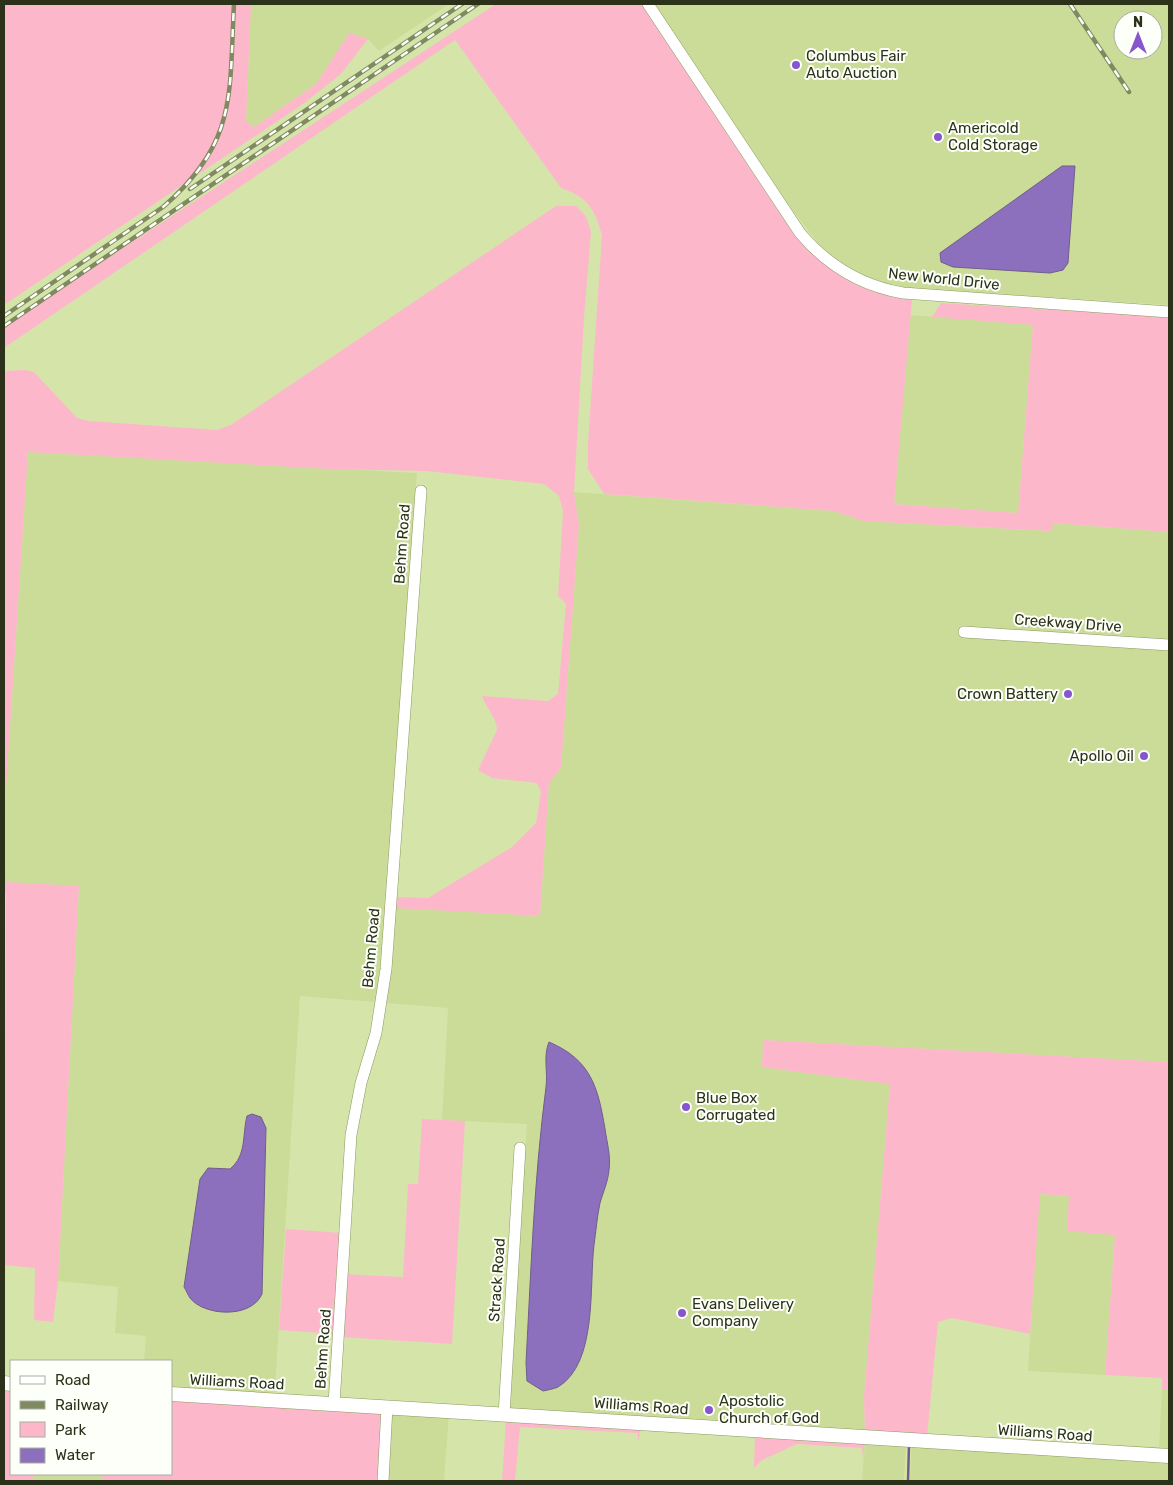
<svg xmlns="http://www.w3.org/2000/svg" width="1173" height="1485" viewBox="0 0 1173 1485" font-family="Rubik,sans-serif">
<rect width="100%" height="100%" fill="#d5e5aa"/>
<path fill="#cbdc99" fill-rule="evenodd" d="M251 4H449L379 51 368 39 349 34 316 84 254 127 246 121Z
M655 4H1169V305L909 288 874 281 849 269 821 247 776 189ZM1123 20H1153V50H1123Z
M909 315 1033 324 1018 513 894 504Z
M28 452 417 473 387 907 540 916 549 783 561 768 579 525 574 492 834 511 863 521 1051 531 1052 523 1169 532V1062L763 1040 762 1067 890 1084 864 1396 865 1440 906 1444 904 1481H862L865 1441 506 1420 527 1124 442 1120 448 1008 300 996 274 1404 171 1398V1361H144L146 1336 115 1333 118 1287 58 1281 79 886 6 882 5 804Z
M1039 1194 1069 1196 1115 1235 1105 1375 1028 1371Z
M1162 1389H1169V1481H910L912 1435 1159 1447Z
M379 1413 449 1414 444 1481H378Z
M34 1474H103L102 1481H33Z"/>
<path fill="#fdb7cb" d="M4 4H251L246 121 254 127 316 84 349 33 368 39 341 74 303 104 4 305Z
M496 4H641L793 233 839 274 859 286 882 294 912 300 894 504 1018 513 1033 325 932 317 941 303 1169 317V532L1053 523 1052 531 863 521 834 511 604 494 588 469V443L602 235C594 208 589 198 561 188L455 40 4 348V326Z
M556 206H576L586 216 591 232 584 318 574 492 579 525 561 768 549 783 540 916 395 908 397 897 428 898 512 847 536 823 541 792 537 783 492 778 478 770 497 730C497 718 486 708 482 696L548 701 558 694 566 604 558 596 563 511 559 496 544 484 426 471 330 469 28 452 5 804 6 882 79 886 58 1281 53 1322 34 1320 35 1268 4 1265 6 893H4V371L25 370 34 372 77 418 89 421 217 430 231 425Z
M763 1040 1169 1062V1389H1162V1378L1105 1375 1115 1235 1067 1231 1069 1196 1040 1194 1030 1334 952 1318 938 1322 927 1436 865 1433 864 1396 890 1084 762 1067Z
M422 1119 465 1121 452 1344 341 1337 345 1274 403 1277 408 1184H418Z
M286 1229 342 1233 336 1334 279 1330Z
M4 1387 11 1388V1474H34L33 1481H4Z
M171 1398 379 1413 382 1419 378 1481H102L103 1474H171Z
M506 1420 640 1428 639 1442 637 1433 520 1427 515 1481H502Z
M755 1434 865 1441 863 1460 862 1448 797 1444 762 1460 754 1468Z"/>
<path fill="#8d70bd" stroke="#705d8c" d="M1062 166H1075L1068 263 1063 270 1050 273 953 267 941 262 940 253Z
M549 1042C591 1060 598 1087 605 1129 607 1143 611 1156 609 1170 608 1182 603 1192 600 1203 597 1217 596 1231 594 1245 589 1284 598 1363 558 1387 554 1389 547 1390 543 1391L527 1381 526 1363C531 1271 534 1179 546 1087 548 1072 543 1056 549 1042Z
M252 1114 261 1117 266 1128 262 1294C251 1319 204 1316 190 1298 188 1295 186 1290 184 1287L200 1179 208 1168 230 1169C247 1155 242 1135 247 1116Z"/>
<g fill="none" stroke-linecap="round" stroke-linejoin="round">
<path stroke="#705d8c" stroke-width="2.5" d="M908 1481 909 1445"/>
<g stroke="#8a9860" stroke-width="12">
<path id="minor" d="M648 4 800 233C827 265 862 286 903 293L1169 312
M964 632 1169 645
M334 1404 351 1135 361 1083 376 1033 386 969 421 491
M504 1415 520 1148
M383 1481 387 1407"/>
</g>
<g stroke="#8a9860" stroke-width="15">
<path id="major" d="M4 1383 11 1384
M171 1394 1169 1456"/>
</g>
<use href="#minor" stroke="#fff" stroke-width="11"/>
<use href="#major" stroke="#fff" stroke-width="14"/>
<g stroke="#7f8a61" stroke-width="4.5">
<path id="rail" d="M1070 4 1129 92
M190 189 462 4
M4 316 163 207C238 142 229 94 234 4
M4 326 478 4"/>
</g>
<use href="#rail" stroke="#fdfff9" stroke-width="2.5" stroke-dasharray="8" stroke-linecap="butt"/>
</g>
<g fill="#8755cd" stroke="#fdfff9" stroke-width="2">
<circle cx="796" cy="65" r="5"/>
<circle cx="938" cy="137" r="5"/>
<circle cx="1068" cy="694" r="5"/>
<circle cx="1144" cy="756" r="5"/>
<circle cx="686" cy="1107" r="5"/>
<circle cx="682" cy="1313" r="5"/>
<circle cx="709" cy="1410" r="5"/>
</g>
<g text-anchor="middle" stroke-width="4" stroke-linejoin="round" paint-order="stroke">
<g font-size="15" fill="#2c321a" stroke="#fdfff9" text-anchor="start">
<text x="806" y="61">Columbus Fair<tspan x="806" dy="17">Auto Auction</tspan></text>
<text x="948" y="133">Americold<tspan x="948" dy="17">Cold Storage</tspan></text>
<text x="1058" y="699" text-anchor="end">Crown Battery</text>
<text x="1134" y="761" text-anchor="end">Apollo Oil</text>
<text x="696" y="1103">Blue Box<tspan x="696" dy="17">Corrugated</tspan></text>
<text x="692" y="1309">Evans Delivery<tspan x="692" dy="17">Company</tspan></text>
<text x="719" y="1406">Apostolic<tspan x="719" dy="17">Church of God</tspan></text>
</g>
<g font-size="15" fill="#2c321a" stroke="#fdfff9">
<text transform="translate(944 279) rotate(6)" y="5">New World Drive</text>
<text transform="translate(402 544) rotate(-86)" y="5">Behm Road</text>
<text transform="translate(1068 623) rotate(4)" y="5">Creekway Drive</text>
<text transform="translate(371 948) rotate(-85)" y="5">Behm Road</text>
<text transform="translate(497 1280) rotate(-86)" y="5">Strack Road</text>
<text transform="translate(323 1349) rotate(-86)" y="5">Behm Road</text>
<text transform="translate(237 1382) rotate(3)" y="5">Williams Road</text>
<text transform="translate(641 1406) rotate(4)" y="5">Williams Road</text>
<text transform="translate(1045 1433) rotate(4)" y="5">Williams Road</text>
</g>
</g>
<rect width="1173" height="1485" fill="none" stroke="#2c321a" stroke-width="10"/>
<rect x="10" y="1360" width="162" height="115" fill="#fdfff9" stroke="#a9ada0"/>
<rect x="20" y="1376" width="25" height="8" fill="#ffffff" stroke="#a9ada0"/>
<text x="55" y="1385" font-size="15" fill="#2c321a">Road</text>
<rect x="20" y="1401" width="25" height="8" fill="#7f8a61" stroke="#a9ada0"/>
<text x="55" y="1410" font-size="15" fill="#2c321a">Railway</text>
<rect x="20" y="1422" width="25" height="15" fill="#fdb7cb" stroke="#a9ada0"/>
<text x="55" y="1435" font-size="15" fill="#2c321a">Park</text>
<rect x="20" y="1448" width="25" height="15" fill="#8d70bd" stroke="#a9ada0"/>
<text x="55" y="1460" font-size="15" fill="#2c321a">Water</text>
<g transform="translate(1138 35)"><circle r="24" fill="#fdfff9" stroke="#a9ada0"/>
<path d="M0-4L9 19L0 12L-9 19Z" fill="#8755cd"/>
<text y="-8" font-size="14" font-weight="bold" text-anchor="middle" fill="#2c321a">N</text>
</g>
</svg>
